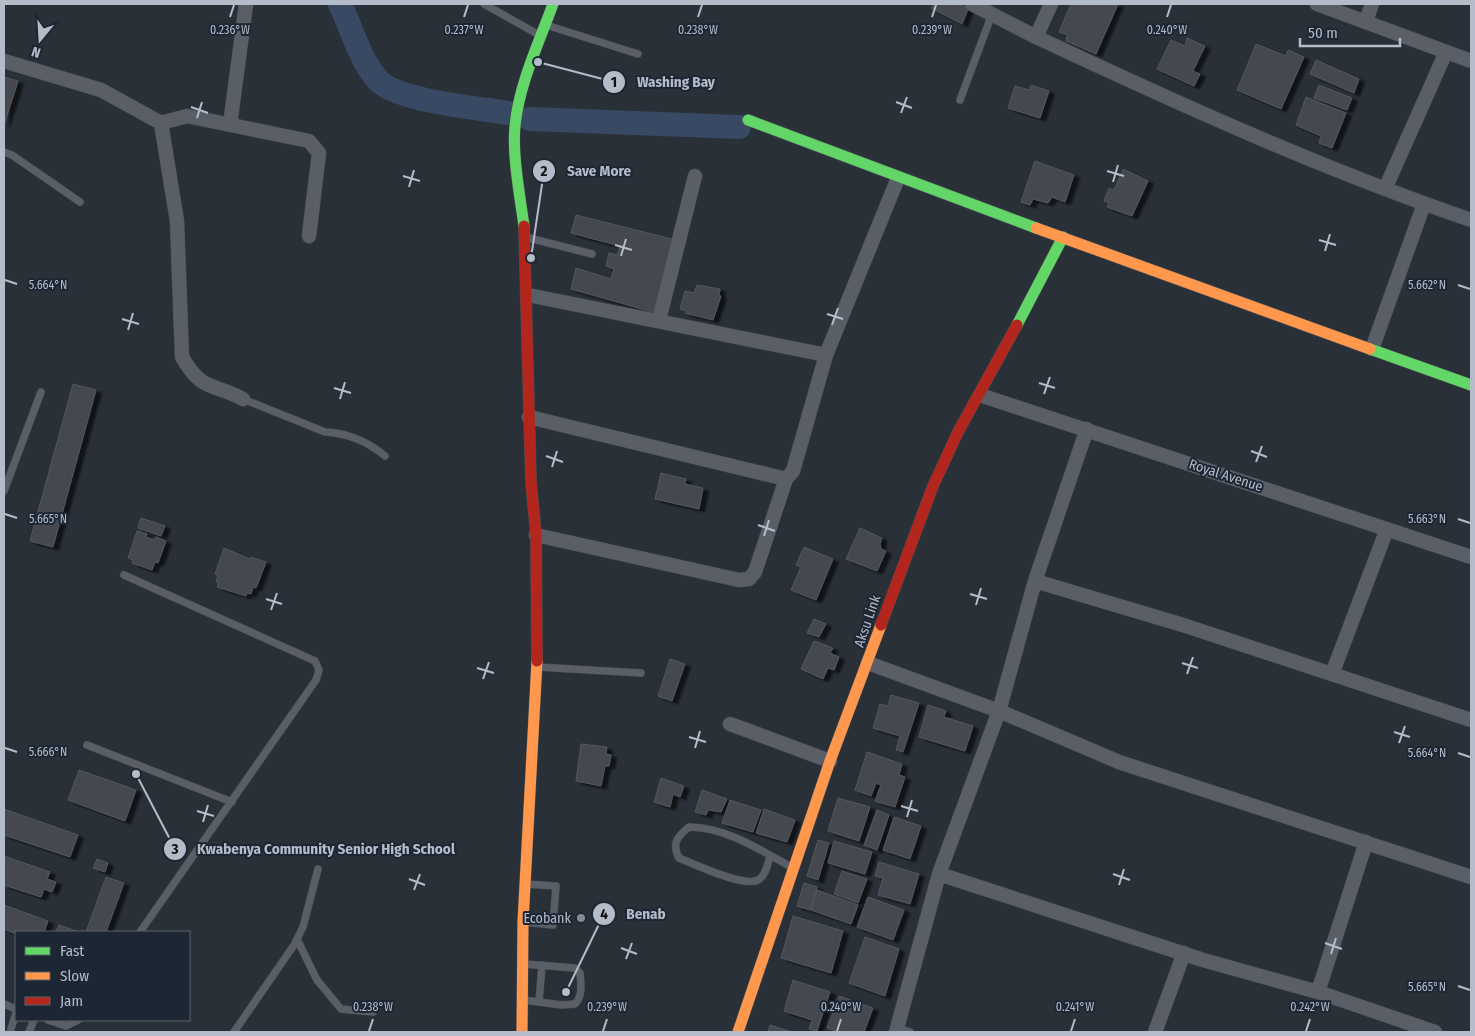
<svg xmlns="http://www.w3.org/2000/svg" width="1475" height="1036" viewBox="0 0 1475 1036" font-family="'Fira Sans Condensed',sans-serif">
<defs>
<filter id="shadow"><feDropShadow dx="5.5" dy="3" stdDeviation="1" flood-color="#0009"/></filter>
</defs>
<rect width="100%" height="100%" fill="#2a3038"/>
<g fill="none" stroke-linecap="round" stroke-linejoin="round">
<path stroke="#384963" stroke-width="24" d="M340 4C352 29 359 58 377 79 394 101 480 108 508 113
M530 119 739 127"/>
</g>
<path fill="#444950" stroke="#52575f" filter="url(#shadow)" d="M934 4H959L968 9 962 24 931 8Z
M1071 4H1118L1096 54 1066 41 1067 35 1059 32Z
M1187 38 1205 46 1193 71 1200 74 1194 86 1157 69 1171 40 1185 46Z
M1256 44 1286 56 1288 50 1304 57 1281 109 1237 90Z
M1316 60 1359 79 1354 93 1310 74Z
M4 77 18 81 4 125Z
M1031 85 1049 91 1040 118 1008 108 1015 86 1029 90Z
M1319 85 1352 98 1347 110 1314 98Z
M1306 97 1346 113 1332 148 1319 143 1321 136 1296 125Z
M1035 161 1074 175 1065 202 1052 197 1048 203 1033 199 1030 205 1021 202Z
M1123 169 1148 181 1132 216 1107 207 1109 203 1104 201 1109 188 1114 190Z
M576 215 676 240 656 313 571 289 576 268 611 279 614 269 606 266 609 253 617 255 620 246 571 233Z
M697 285 720 289 719 295 721 296 713 320 685 313 686 311 680 309 685 291 694 293Z
M73 384 96 390 53 547 30 541Z
M661 473 686 479 685 484 703 488 699 509 655 499Z
M141 518 165 526 161 536 138 528Z
M860 528 882 538 880 544 881 549 886 551 877 571 846 559Z
M137 531 147 534 146 537 155 540 156 537 166 541 158 563 155 562 152 570 132 563 133 560 128 558Z
M804 547 833 559 816 600 791 590 801 567 796 565Z
M224 548 250 559 251 557 266 562 256 588 253 587 251 594 247 593 246 596 217 587 219 583 216 582 218 575 215 574Z
M814 619 826 624 819 637 807 633Z
M814 641 833 648 830 653 839 657 834 670 828 668 823 679 801 669Z
M670 659 685 664 672 701 658 696Z
M891 695 919 703 903 752 896 750 900 736 873 728 880 704 888 706Z
M928 705 946 711 944 717 973 726 965 751 919 737Z
M581 744 607 747 606 754 611 755 609 766H605L601 786 576 781Z
M867 752 902 764 899 775 905 777 895 807 875 801 881 785 876 783 871 796 855 790Z
M79 770 136 790 125 821 68 800Z
M661 778 684 786 680 797 673 794 670 807 654 802Z
M702 790 727 799 721 812 708 810 706 815 695 812Z
M838 798 870 807 859 841 828 831Z
M730 800 761 810 753 832 722 823Z
M4 809 78 835 70 857 4 835Z
M764 809 795 820 787 842 756 833Z
M877 810 889 815 877 850 864 845Z
M894 817 921 826 910 859 883 850Z
M818 840 829 843 818 880 807 876Z
M834 841 872 852 865 874 828 863Z
M4 856 50 872 47 879 56 882 52 892 44 889 41 897 4 885Z
M97 859 108 863 105 872 93 868Z
M879 862 919 874 910 904 878 895 883 878 875 876Z
M842 871 867 879 858 903 834 894Z
M106 877 124 883 106 932H86Z
M804 883 817 887 810 910 797 906Z
M817 890 858 905 851 924 811 910Z
M868 897 904 910 893 940 857 927Z
M4 905 48 921 44 932 16 934 4 929Z
M793 916 843 931 831 973 781 958Z
M59 925 79 932H56Z
M865 937 899 949 885 996 849 983Z
M793 980 830 992 817 1031 809 1029 812 1020 784 1011Z
M839 996 873 1008 864 1032H839L827 1028Z
M770 1025 792 1032H768Z"/>
<g fill="none" stroke-linecap="round" stroke-linejoin="round">
<g stroke="#484c53" stroke-width="8">
<path id="lane" d="M484 4 541 36
M546 25 638 54
M960 100 992 14
M4 152 12 155 80 202
M525 237 592 254
M243 399 325 432C348 433 367 441 385 456
M4 491 41 392
M124 575 315 661 319 670 316 680 140 932
M537 667 641 673
M87 745 232 802
M770 856C768 863 766 876 758 880 744 888 694 864 679 858 671 843 678 836 689 827 726 827 762 851 793 868
M524 922 553 925 556 886 525 884
M297 939 317 980 341 1009 373 1012
M523 1000 562 1005 575 1004C583 996 581 983 580 973L575 968 524 964
M539 1002 542 965
M4 1004 16 1009
M48 1020 66 1026 78 1020
M898 1028 910 1032
M10 1032 16 1013
M29 1032 34 1020
M234 1032 294 945 303 927 318 869"/>
</g>
<g stroke="#484c53" stroke-width="15">
<path id="street" d="M972 4 1036 37
M1051 4 1036 37C1179 104 1322 169 1471 220
M1317 4 1471 61
M1366 21 1372 4
M4 61 101 90 161 123 177 221 182 357C202 392 213 383 243 399
M161 123 187 116 309 141 319 153 309 236
M230 125 246 4
M1385 189 1446 52
M528 295 826 355 898 178
M659 320 695 176
M1372 349 1424 204
M980 395 1471 557
M529 417 786 479 793 471 826 355
M536 535 739 580 749 579 755 572 786 479
M1035 581 1183 625 1471 720
M868 663 999 711 1119 762 1471 877
M1332 674 1387 529
M730 724 830 761
M939 874 1203 960 1318 992 1435 1032
M1318 992 1366 842
M896 1032 939 874 999 711 1035 581 1087 429
M1155 1032 1184 953"/>
</g>
<g stroke="#484c53" stroke-width="12">
<path id="fast" d="M748 120 1036 228
M524 226C520 196 512 155 515 126 519 84 539 43 553 4
M1017 325 1063 237
M1370 349 1471 385"/>
</g>
<g stroke="#484c53" stroke-width="12">
<path id="slow" d="M1036 228 1370 349
M522 1032 523 922 537 661
M738 1032 830 761 881 625"/>
</g>
<g stroke="#484c53" stroke-width="12">
<path id="jam" d="M524 226 531 482 536 535 537 661
M881 625 933 486 958 432 1017 325"/>
</g>
<use href="#lane" stroke="#5a5e66" stroke-width="7"/>
<use href="#street" stroke="#5a5e66" stroke-width="14"/>
<use href="#fast" stroke="#63d668" stroke-width="11"/>
<use href="#slow" stroke="#ff974d" stroke-width="11"/>
<use href="#jam" stroke="#b3261e" stroke-width="11"/>
</g>
<path fill="none" stroke="#b4bcc9" stroke-width="2" d="M230 17 234 5M464 17 468 5M698 17 702 5M932 17 936 5M1167 17 1171 5M896 102 912 108M191 107 208 113M901 113 907 97M197 118 202 102M1107 171 1124 176M403 176 420 181M1113 182 1118 165M409 187 414 170M1319 240 1336 245M615 245 632 250M1325 251 1330 234M621 256 626 239M5 280 17 284M1458 285 1470 289M827 314 843 319M122 319 139 324M832 325 838 308M128 330 133 313M1039 383 1055 388M334 388 351 393M1044 394 1050 377M340 399 345 382M1251 451 1267 457M546 456 563 462M1256 462 1262 446M552 467 557 451M5 514 17 518M1458 519 1470 523M758 525 775 531M764 536 769 520M970 594 987 599M266 599 282 604M976 605 981 588M271 610 277 593M1182 663 1198 668M477 668 494 673M1187 674 1193 657M483 679 489 662M1394 732 1410 737M689 737 706 742M1399 743 1405 726M5 748 17 752M695 748 700 731M1458 753 1470 757M901 806 918 811M197 811 214 816M907 817 912 800M203 822 208 805M1113 874 1130 880M409 879 425 885M1119 885 1124 869M414 890 420 874M1325 943 1342 949M621 948 637 954M1331 954 1336 938M626 959 632 943M1458 986 1470 990M369 1031 373 1019M603 1031 607 1019M837 1031 841 1019M1071 1031 1075 1019M1306 1031 1310 1019"/>
<circle fill="#848b96" stroke="#1d2633" stroke-width="2" cx="581" cy="918" r="5"/>
<g text-anchor="middle" stroke-width="4" stroke-linejoin="round" paint-order="stroke">
<g font-size="14" fill="#b4bcc9" stroke="#1d2633">
<text transform="translate(1226 475) rotate(18)" y="5">Royal Avenue</text>
<text transform="translate(867 621) rotate(-71)" y="5">Aksu Link</text>
</g>
<g font-size="14" fill="#b4bcc9" stroke="#1d2633" text-anchor="end">
<text x="571" y="923">Ecobank</text>
</g>
</g>
<g font-size="12" text-anchor="middle" fill="#b4bcc9" stroke="#1d2633" stroke-width="4" stroke-linejoin="round" paint-order="stroke">
<text x="230" y="34">0.236°W</text>
<text x="464" y="34">0.237°W</text>
<text x="698" y="34">0.238°W</text>
<text x="932" y="34">0.239°W</text>
<text x="1167" y="34">0.240°W</text>
<text x="48" y="289">5.664°N</text>
<text x="1427" y="289">5.662°N</text>
<text x="48" y="523">5.665°N</text>
<text x="1427" y="523">5.663°N</text>
<text x="48" y="756">5.666°N</text>
<text x="1427" y="757">5.664°N</text>
<text x="1427" y="991">5.665°N</text>
<text x="373" y="1011">0.238°W</text>
<text x="607" y="1011">0.239°W</text>
<text x="841" y="1011">0.240°W</text>
<text x="1075" y="1011">0.241°W</text>
<text x="1310" y="1011">0.242°W</text>
</g>
<path fill="none" stroke="#b4bcc9" stroke-width="2" d="M538 62L614 82M531 258L544 171M136 774L175 849M566 992L604 914"/>
<g fill="#b4bcc9" stroke="#1d2633" stroke-width="2">
<circle cx="538" cy="62" r="5"/>
<circle cx="531" cy="258" r="5"/>
<circle cx="136" cy="774" r="5"/>
<circle cx="566" cy="992" r="5"/>
<circle cx="614" cy="82" r="12"/>
<circle cx="544" cy="171" r="12"/>
<circle cx="175" cy="849" r="12"/>
<circle cx="604" cy="914" r="12"/>
</g>
<g font-size="15" text-anchor="middle" font-weight="bold" fill="#111">
<text x="614" y="87">1</text>
<text x="544" y="176">2</text>
<text x="175" y="854">3</text>
<text x="604" y="919">4</text>
</g>
<g font-size="15" text-anchor="middle" font-weight="bold" fill="#b4bcc9" stroke="#1d2633" stroke-width="4" stroke-linejoin="round" paint-order="stroke">
<text x="676" y="87">Washing Bay</text>
<text x="599" y="176">Save More</text>
<text x="326" y="854">Kwabenya Community Senior High School</text>
<text x="646" y="919">Benab</text>
</g>
<rect width="1475" height="1036" fill="none" stroke="#b4bcc9" stroke-width="10"/>
<rect x="15" y="931" width="175" height="90" fill="#1d2633" stroke="#59626f"/>
<rect x="25" y="947" width="25" height="8" fill="#63d668" stroke="#59626f"/>
<text x="60" y="956" font-size="15" fill="#b4bcc9">Fast</text>
<rect x="25" y="972" width="25" height="8" fill="#ff974d" stroke="#59626f"/>
<text x="60" y="981" font-size="15" fill="#b4bcc9">Slow</text>
<rect x="25" y="997" width="25" height="8" fill="#b3261e" stroke="#59626f"/>
<text x="60" y="1006" font-size="15" fill="#b4bcc9">Jam</text>
<g transform="translate(40 40) rotate(198)" stroke="#1d2633" stroke-width="4" paint-order="stroke">
<path d="M0-4L9 19L0 12L-9 19Z" fill="#b4bcc9"/>
<text y="-8" font-size="14" font-weight="bold" text-anchor="middle" fill="#b4bcc9">N</text>
</g>
<path d="M1300 38v8h100v-8" fill="none" stroke="#b4bcc9" stroke-width="2.5"/>
<text x="1308" y="38" font-size="15" fill="#b4bcc9" stroke="#1d2633" stroke-width="4" paint-order="stroke">50 m</text>
</svg>
